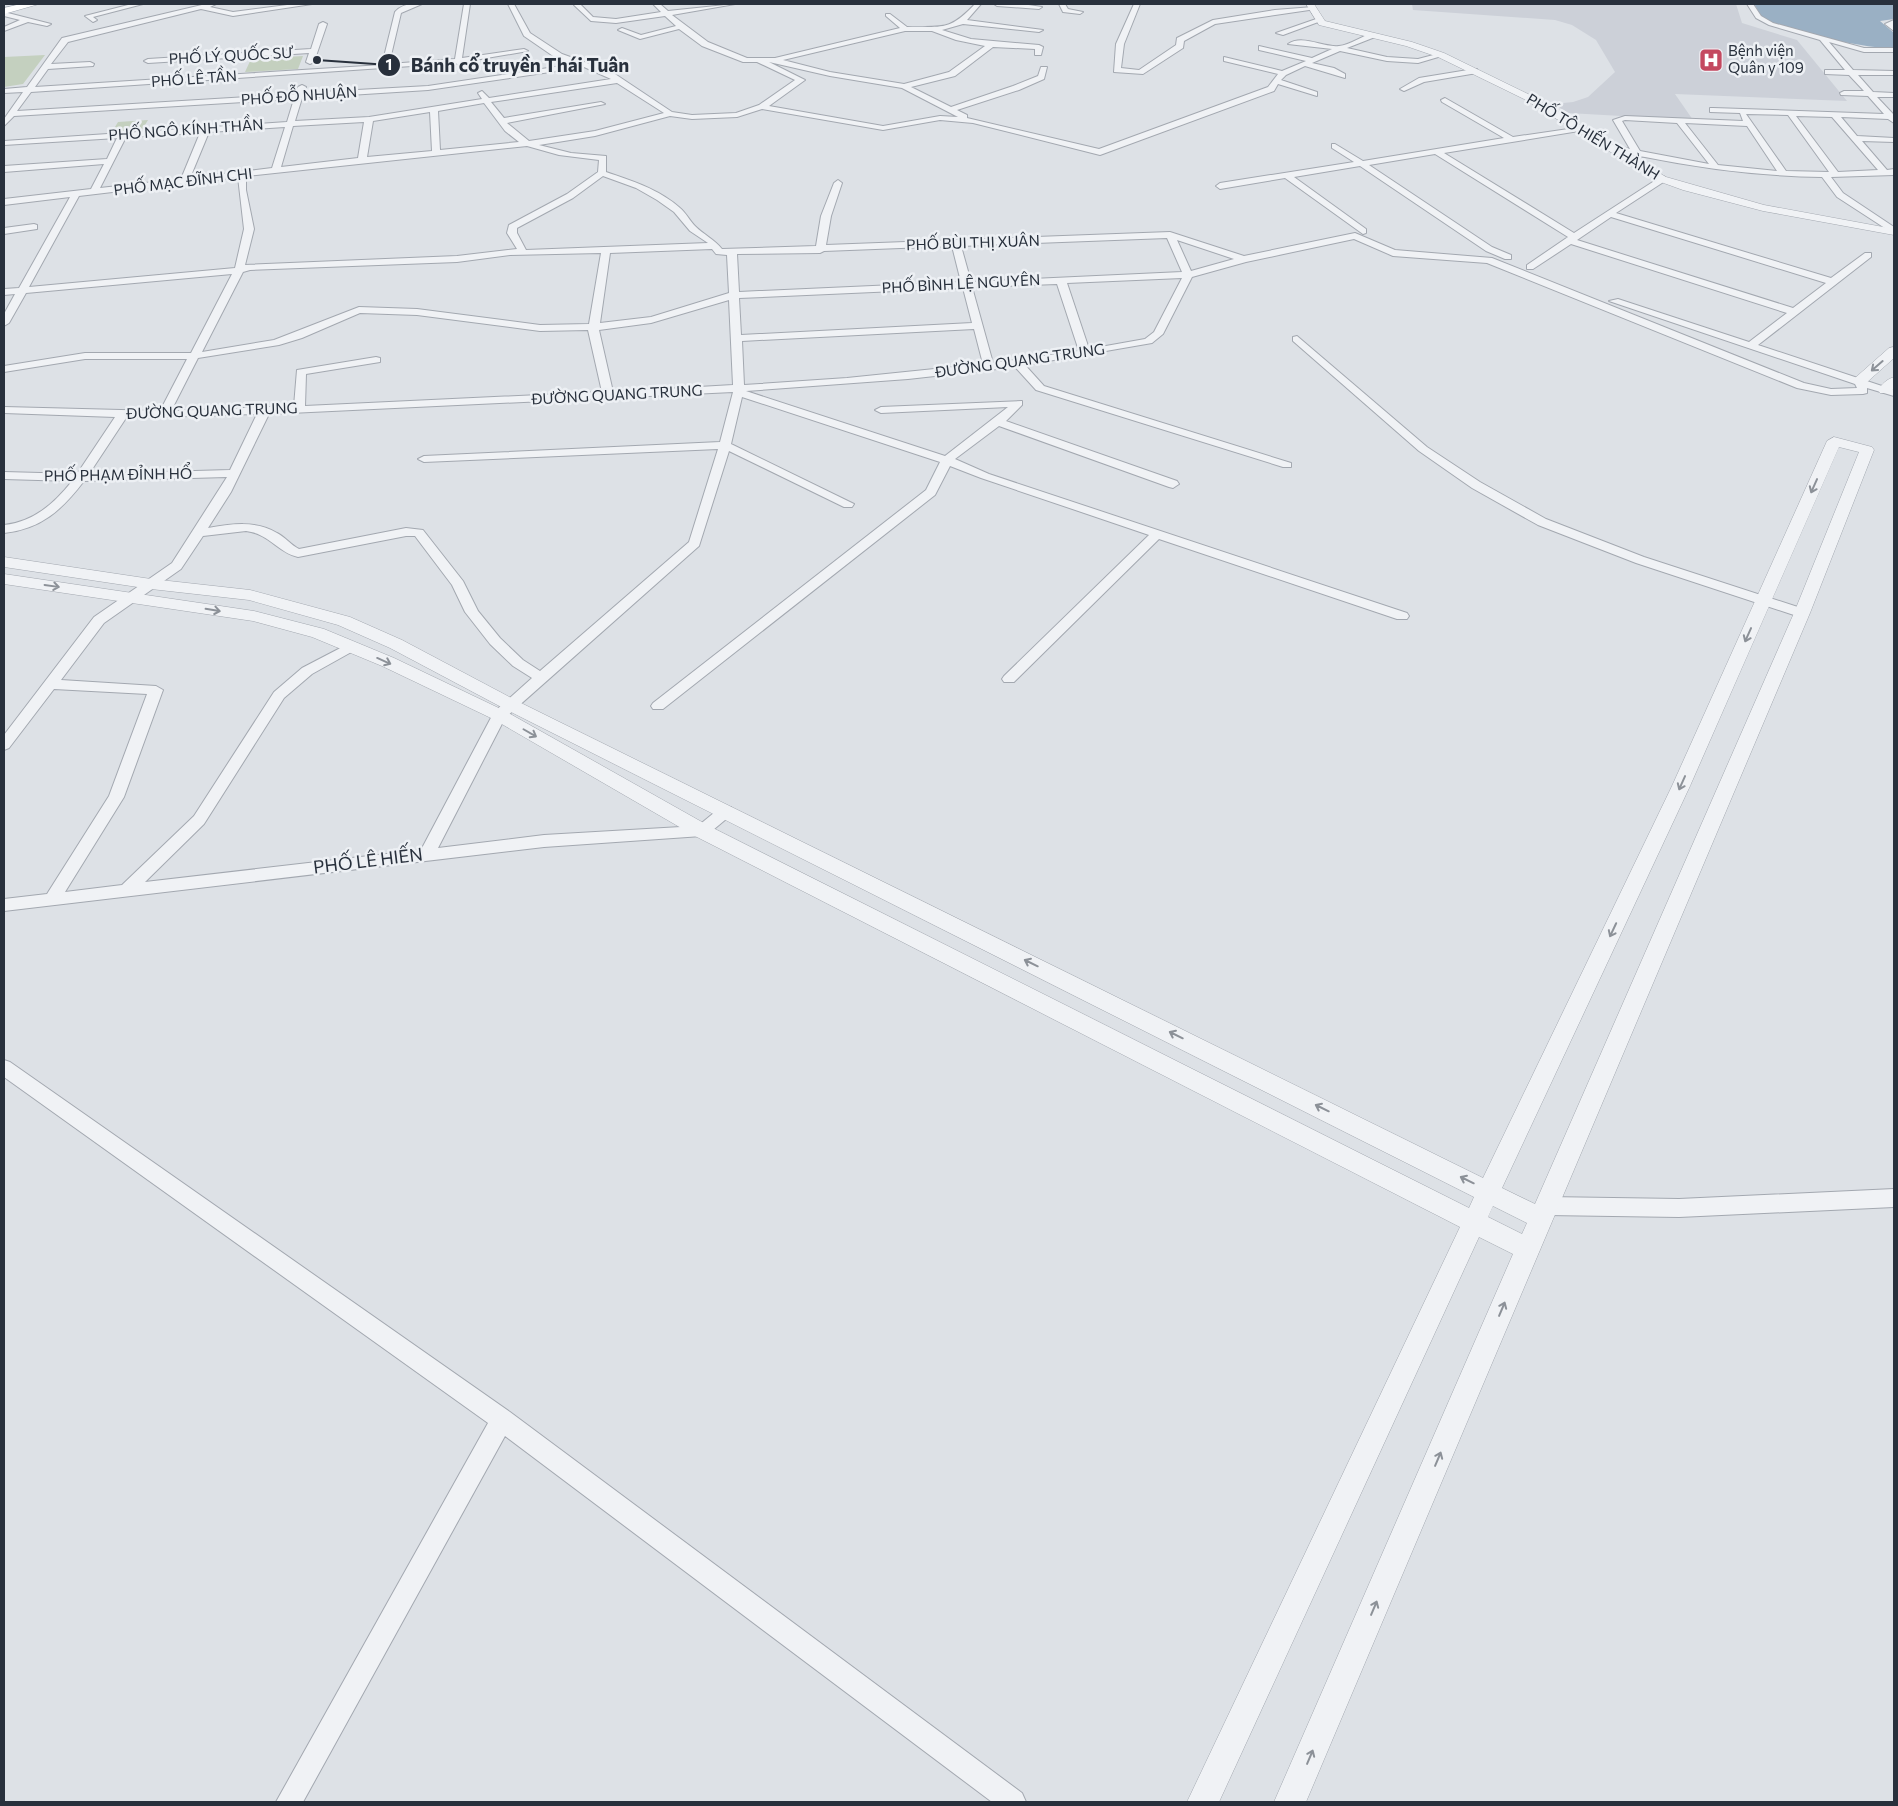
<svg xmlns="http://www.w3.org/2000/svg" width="1898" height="1806" viewBox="0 0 1898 1806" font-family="Commissioner,sans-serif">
<rect width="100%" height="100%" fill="#dde1e6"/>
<path fill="#ccd0d8" d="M1412 4H1736L1742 23 1797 40 1847 101 1675 94 1693 120 1568 113 1554 104 1573 102 1588 97 1615 72 1596 40 1572 25 1555 20 1413 10Z"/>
<path fill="#c4d0bf" d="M45 55 23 84 4 87V57Z
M303 56 298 69 245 72 251 59Z
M148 120 142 130 112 132 118 122Z"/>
<path fill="#9ab0c4" d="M1754 4H1894V19L1880 21 1894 33V48C1873 50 1777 30 1762 17 1759 14 1757 8 1754 4Z"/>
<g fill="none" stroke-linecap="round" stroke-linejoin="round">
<g stroke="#a3a8b0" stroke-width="2">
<path id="minor" d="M132 4H143L93 17 97 20 93 22 85 16Z
M206 4H216L210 7 233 12 295 4H312L233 16 201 9 68 42 51 64 90 62 94 64 93 66 48 69 35 87 382 65 395 12C402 4 412 3 422 4L401 13 389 64 455 59 464 4H470L462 58 524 49 528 51 463 62 469 69 465 71 456 63 31 92 17 111 296 94 298 87 302 85 306 87 304 93 428 86 575 64 556 58 524 36 508 4H514L530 33 562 54 612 72 672 112 692 115 736 113 759 105 795 80 757 62H743L702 46 679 29 640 39 618 30 622 28 641 35 676 26 665 16 616 23 591 21 574 5 580 4 593 17 616 19 661 12 653 4H660L668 11 735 4 672 15 708 42 747 58H775L900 28 886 16V14H890L907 27C942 26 949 32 975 4H981L967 20 1043 30 1039 32 963 24 942 30 971 39 1039 45 1043 47 1041 55H1035V49L993 47 955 76 911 87 951 107 1013 86 1038 76 1041 67H1047L1044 79 1019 90 957 110 967 115V118L1099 149 1268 87 1278 74 1224 61V57L1282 71 1306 61 1259 50V46L1312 58 1332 49 1288 44C1303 34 1323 48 1339 46 1350 45 1362 36 1372 33L1375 37 1347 48 1387 57 1418 59 1441 53 1445 55 1418 63 1387 61 1340 51 1312 63 1334 68 1345 74V78L1305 66 1286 75 1281 80 1317 92V96L1278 84 1274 91 1100 155 973 123 940 120 883 130 762 109 737 117 692 119 670 116 595 136 539 145 571 153 606 156V172C632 181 659 189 680 208 686 213 690 221 695 226 704 235 714 239 722 249L816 246 821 216 834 183 838 180 842 183 831 216 826 245 1170 232 1244 256 1355 233 1395 250 1492 258 1804 383 1831 389 1857 388 1855 384 1609 301 1618 299 1749 342 1787 313 1571 244 1533 269H1527V265L1568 237 1435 154 1369 165 1492 247 1511 255V259H1505L1486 251 1360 166 1294 177 1366 229V233L1363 234 1285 178 1220 189 1216 186 1220 183 1354 162 1332 148V144H1335L1363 161 1504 138 1442 102 1441 100 1445 98 1513 137 1582 127 1583 129 1579 131 1444 153 1574 233 1662 176 1665 177V181L1616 213 1831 278 1865 253H1871V257L1758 345 1894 390V396L1867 388V393L1863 394 1831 395 1797 388 1487 263 1393 256 1354 239 1246 262 1192 277 1163 334 1152 343 1025 365 1044 386 1291 463V467H1283L1036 390 1015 367 908 379 746 391 945 456 1008 407 881 413 875 410 881 407 1022 401V405L1006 421 1177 481 1179 484 1173 488 1169 487 999 426 955 459 989 474 1407 613 1409 616 1407 619H1397L1159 539 1014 682H1004L1002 679 1004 676 1149 535 981 478 950 466 935 495 663 709H653L651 706 653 703 926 490 940 462 742 397 731 444 854 504 852 507H844L729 451 699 546 505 718 438 848 544 835 698 826 721 807H731L734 811 731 815 707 835 702 836 544 847 4 911V899L47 894 109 796 147 694 54 689 9 748 4 750V735L94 617 172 563 227 477 84 481C62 510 41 529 4 533V525C33 522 54 504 72 481L4 479V472L77 474 115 417 4 413V407L160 411 187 359H85L4 372V366L85 353H191L232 274 26 293 9 323 4 326V314L15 294 4 295V289L19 288 70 197 4 205V199L91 189 104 164 4 172V166L107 159 117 138 4 145V141L287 122 294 99 14 116 4 126V119L23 92 4 93V89L27 87 62 38ZM905 31H932L956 40 985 46 949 72 904 84 830 72 783 60ZM769 62 830 76 902 88 958 117 940 116 883 126 769 106 805 80ZM584 67 611 79 489 98 482 91 478 93 482 99 369 117 295 121 302 98 428 90ZM617 83 664 113 595 131 529 141 507 123 605 104 601 102 504 118 491 102ZM484 103 505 131 519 142 440 150 438 111ZM430 112 432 151 367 157 373 121ZM364 122 358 158 281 167 293 126ZM285 127 272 168 190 178 209 132ZM200 133 181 179 100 188 126 137ZM527 146 559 155 599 160 598 172 567 194 509 225 507 233 517 249 457 256 245 265 254 229 246 190V176ZM603 176 636 188 657 200 674 212 690 231 708 243 526 250 517 233V228L573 198ZM238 177 244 229 235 268 29 287 79 196ZM1611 217 1826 283 1793 308 1577 240ZM1167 238 1182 272 971 282 961 246ZM1177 240 1234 259 1191 271ZM952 246 961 282 739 292 737 254 820 253 824 251ZM712 249 716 254 727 255 729 293 651 317 600 323 610 253ZM601 253 589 324 540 325 417 309 359 307 274 340 202 352 243 272 250 270 457 262 510 255ZM1182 278 1154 332 1145 339 1089 349 1067 283ZM1057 284 1079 351 993 363 972 287ZM963 288 972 323 741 335 739 298ZM729 300 733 385 613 392 599 330 651 323ZM360 313 417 315 540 331 588 330 602 392 305 406 306 374 380 362V358L376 357 297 370 294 406 171 411 198 358 279 345 302 338ZM974 329 983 364 847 378 744 385 742 341ZM733 392 720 442 424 456 418 459 424 462 718 449 689 542 540 671 523 660 500 638 478 611 463 581 423 530 406 528 299 549C291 545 285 537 277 533 256 520 231 524 208 528L231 492 269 414ZM257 414 230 470 89 474 126 418ZM246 531C270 534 277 552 298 557L406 536H415L452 585 465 612 490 644 513 666 532 678 494 712 421 850 145 882 204 824 284 698 312 674 355 650 357 647 355 644 350 643 302 668 274 692 194 816 122 885 65 892 124 797 163 690 156 686 61 680 104 623 181 569 203 536Z
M994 4H1022L1042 7 1039 9 997 6Z
M1059 4H1065L1068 9 1083 12 1080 14 1063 12Z
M1134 4H1140L1124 44 1121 68 1139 70 1176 45 1177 38 1213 20 1275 10 1313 7 1316 9 1215 24 1184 41 1183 48 1143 74 1114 72 1116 44Z
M1747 4H1753L1761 16 1773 23 1864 48H1894V52H1864L1829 42 1853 70 1894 71V75H1858L1873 92 1894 93V97H1877L1894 115V123L1888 119 1841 117 1857 136 1894 138V142L1862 141 1887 170 1894 169V175L1831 177 1843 193 1894 227V234L1837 197 1822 177C1762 176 1704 169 1645 157 1633 155 1614 153 1605 146L1609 144 1630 149 1613 120 1625 116 1743 121 1740 113 1710 112V108H1713L1884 114 1868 96 1841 95 1840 93 1844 91H1864L1849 75 1825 74V70H1845L1820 40 1769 25 1756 18ZM1746 114 1788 115 1829 172 1786 171ZM1796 116 1832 117 1878 170 1838 172ZM1625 120 1677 123 1709 164 1640 151 1622 121ZM1685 123 1747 126 1777 171 1718 165Z
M4 12 51 24 47 26 28 22 4 31V27L20 20 4 16Z
M1319 18 1321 21 1283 35 1276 33Z
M1894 20V31L1885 24Z
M323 22 327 24 314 62 310 64 306 62 309 53 148 63 144 61 148 59 311 49 319 24Z
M1474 69H1477V73L1424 82 1404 91 1400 89 1419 78Z
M34 224 37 225V229L4 234V228Z
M1297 336 1427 447 1480 482 1546 519 1644 557 1807 610 1809 613 1807 616H1797L1636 563 1538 525 1472 488 1419 451 1293 341V337Z
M4 1060 10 1062 510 1412 1022 1793 1026 1802H992L505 1436 303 1802H276L488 1423 4 1077Z
M1894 1189V1207L1679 1217 1547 1215 1540 1212 1537 1206 1540 1200 1547 1197 1679 1199Z"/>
</g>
<g stroke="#a3a8b0" stroke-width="1">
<path id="tertiary" d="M1306 4H1314L1325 21 1412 42 1444 53 1530 95 1666 177 1764 205 1894 229V235L1763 211 1683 190 1658 181 1524 99 1438 57 1406 46 1319 25Z
M1894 347V358L1865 384H1855L1853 381 1855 378 1889 348Z
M1894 377V388L1890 393H1880L1878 390C1882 384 1887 379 1894 377Z
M1834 437 1872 447 1874 450 1810 613 1306 1802H1274L1513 1254 1479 1237 1219 1802H1187L1460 1227 695 836 493 719 382 666 312 637 253 621 4 584V574L254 611 324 629 394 658 505 711 709 826 1469 1208 1474 1197 505 709 390 648 338 625 249 600 151 589 4 567V557L151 579 250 590 350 617 402 640 517 701 1483 1178 1672 786 1827 441ZM1839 447 1859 452 1794 613 1535 1204 1502 1188 1690 786ZM1493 1206 1527 1223 1522 1234 1488 1217Z"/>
</g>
<g stroke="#9ea6b1" stroke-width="1">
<path id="primary" d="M21 4H39L4 14V8Z"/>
</g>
<use href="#minor" fill="#f0f2f5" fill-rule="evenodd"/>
<use href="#tertiary" fill="#f0f2f5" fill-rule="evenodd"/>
<use href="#primary" fill="#fff" fill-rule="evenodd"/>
</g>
<defs><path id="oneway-shaft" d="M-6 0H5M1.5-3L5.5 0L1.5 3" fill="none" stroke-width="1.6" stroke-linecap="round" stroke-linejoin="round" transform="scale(1.25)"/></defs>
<g stroke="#8c9198">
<use href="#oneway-shaft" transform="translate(1877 366) rotate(139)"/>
<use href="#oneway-shaft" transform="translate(1814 486) rotate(114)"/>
<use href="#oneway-shaft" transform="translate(52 586) rotate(8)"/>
<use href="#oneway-shaft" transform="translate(213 610) rotate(9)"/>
<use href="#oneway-shaft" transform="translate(1748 635) rotate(114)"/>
<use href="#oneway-shaft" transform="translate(384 661) rotate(24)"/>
<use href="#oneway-shaft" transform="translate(530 733) rotate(30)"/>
<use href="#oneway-shaft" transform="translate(1682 783) rotate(114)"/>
<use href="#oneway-shaft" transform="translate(1613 930) rotate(115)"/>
<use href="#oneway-shaft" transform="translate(1031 963) rotate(-154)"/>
<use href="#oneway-shaft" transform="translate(1176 1035) rotate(-154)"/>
<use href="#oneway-shaft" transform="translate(1322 1108) rotate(-154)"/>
<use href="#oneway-shaft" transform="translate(1467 1180) rotate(-154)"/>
<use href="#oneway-shaft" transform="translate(1502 1309) rotate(-67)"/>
<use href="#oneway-shaft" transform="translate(1438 1459) rotate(-67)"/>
<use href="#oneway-shaft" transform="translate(1374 1608) rotate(-67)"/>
<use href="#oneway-shaft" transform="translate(1310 1757) rotate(-67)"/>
</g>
<defs>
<g id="hospital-square" transform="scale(1.25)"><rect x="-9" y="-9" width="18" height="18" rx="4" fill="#c44960" stroke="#edf0f4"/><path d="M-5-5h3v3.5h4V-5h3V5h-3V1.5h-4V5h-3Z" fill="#fff"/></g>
</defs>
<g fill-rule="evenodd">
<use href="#hospital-square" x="1711" y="60"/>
</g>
<g text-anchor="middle" stroke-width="5" stroke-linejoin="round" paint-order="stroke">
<g font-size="15" fill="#28303c" stroke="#edf0f4" text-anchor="start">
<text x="1728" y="56">Bệnh viện<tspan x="1728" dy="17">Quân y 109</tspan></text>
</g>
<g font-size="15" fill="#28303c" stroke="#edf0f4">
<text transform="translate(231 56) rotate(-3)" y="5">PHỐ LÝ QUỐC SƯ</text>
<text transform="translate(194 79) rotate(-4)" y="5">PHỐ LÊ TẦN</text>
<text transform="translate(299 96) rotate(-4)" y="5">PHỐ ĐỖ NHUẬN</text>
<text transform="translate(186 130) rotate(-4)" y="5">PHỐ NGÔ KÍNH THẦN</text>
<text transform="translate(1593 137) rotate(31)" y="5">PHỐ TÔ HIẾN THÀNH</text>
<text transform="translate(183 182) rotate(-7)" y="5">PHỐ MẠC ĐĨNH CHI</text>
<text transform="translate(973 243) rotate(-2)" y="5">PHỐ BÙI THỊ XUÂN</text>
<text transform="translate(961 284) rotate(-3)" y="5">PHỐ BÌNH LỆ NGUYÊN</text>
<text transform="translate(1020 361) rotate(-8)" y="5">ĐƯỜNG QUANG TRUNG</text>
<text transform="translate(617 395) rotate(-3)" y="5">ĐƯỜNG QUANG TRUNG</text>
<text transform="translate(212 411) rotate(-2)" y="5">ĐƯỜNG QUANG TRUNG</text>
<text transform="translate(118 475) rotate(-1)" y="5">PHỐ PHẠM ĐỈNH HỔ</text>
</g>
<g font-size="18" fill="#28303c" stroke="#edf0f4">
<text transform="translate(368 861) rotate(-7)" y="6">PHỐ LÊ HIẾN</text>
</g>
</g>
<path fill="none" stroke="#28303c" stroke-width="2" d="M317 60L389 65"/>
<g fill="#28303c" stroke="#edf0f4" stroke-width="2">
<circle cx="317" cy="60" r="5"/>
<circle cx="389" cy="65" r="12"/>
</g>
<g font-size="15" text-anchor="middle" font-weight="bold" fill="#fff">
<text x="389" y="70">1</text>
</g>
<g font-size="19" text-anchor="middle" font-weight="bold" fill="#28303c" stroke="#edf0f4" stroke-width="5" stroke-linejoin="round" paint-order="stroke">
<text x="520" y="72">Bánh cổ truyền Thái Tuân</text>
</g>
<rect width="1898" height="1806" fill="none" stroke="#28303c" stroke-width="10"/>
</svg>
